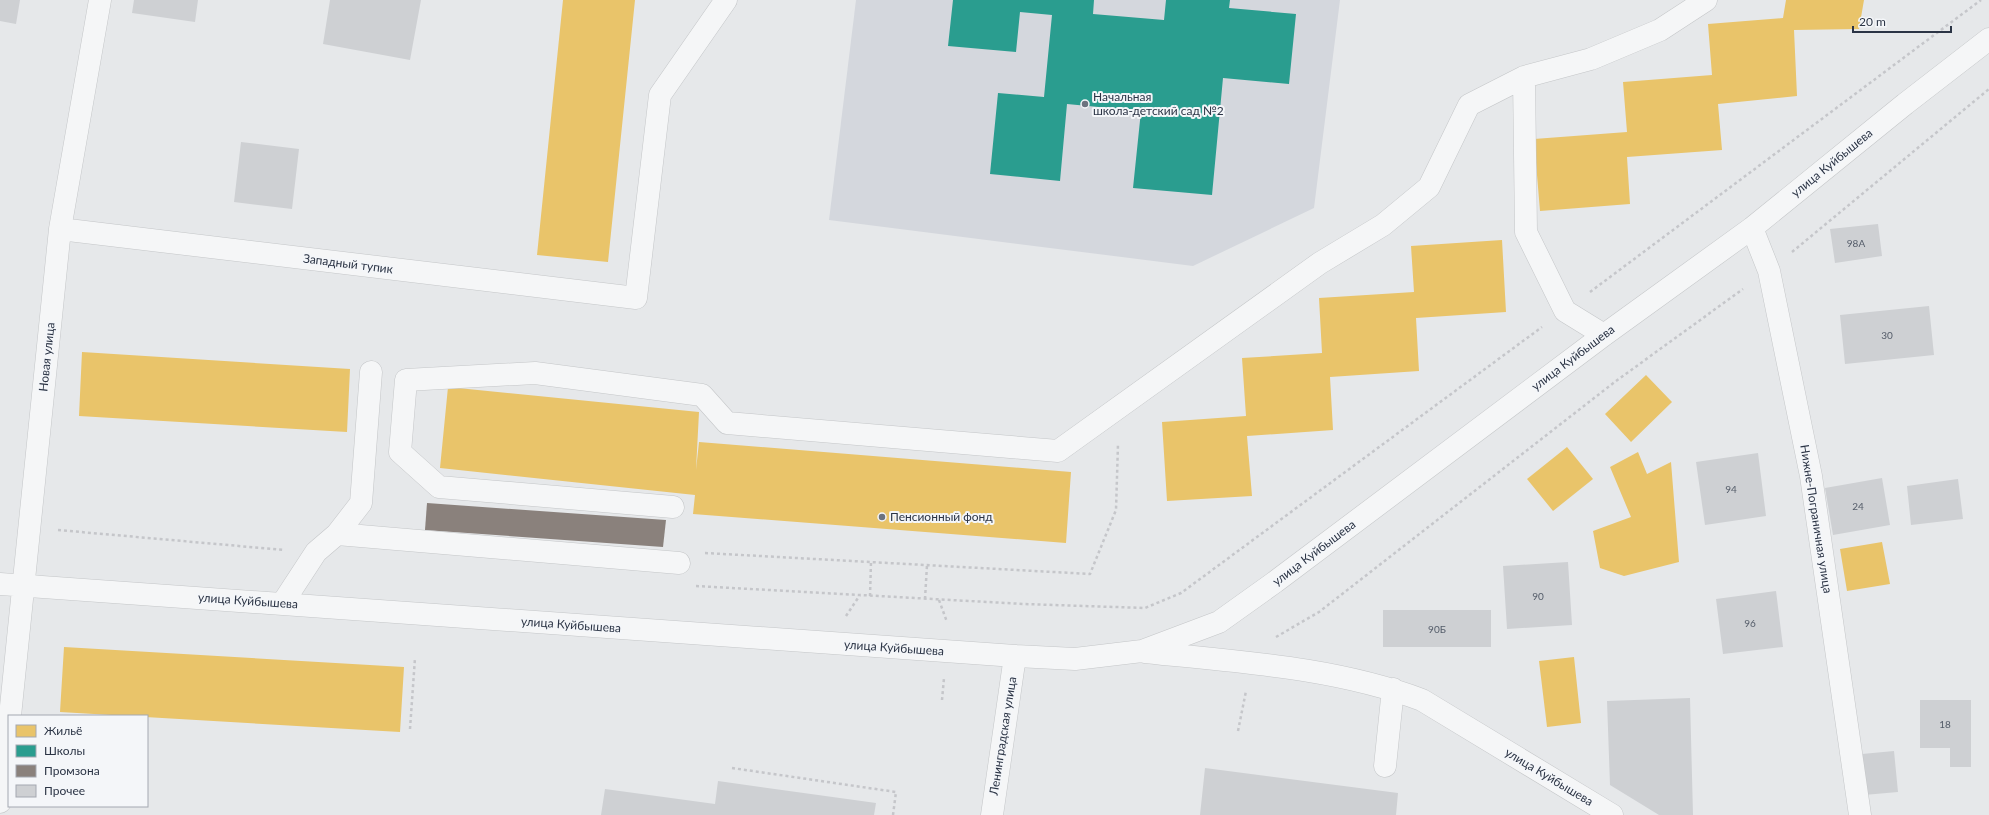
<svg xmlns="http://www.w3.org/2000/svg" width="1989" height="815" viewBox="0 0 1989 815" font-family="Lato,sans-serif">
<rect width="100%" height="100%" fill="#e6e8ea"/>
<path fill="#d4d7dd" d="M856 0H1340L1314 208 1193 266 829 220Z"/>
<path fill="#e9c46a" d="M563 0H635L608 262 537 255Z
M1786 0H1864L1859 29 1794 30 1797 96 1718 104 1722 150 1627 157 1630 204 1540 211 1534 139 1627 132 1623 82 1712 75 1708 24 1783 18Z
M1502 240 1506 312 1416 318 1419 371 1330 377 1333 430 1247 436 1252 496 1167 501 1162 422 1246 416 1242 358 1322 353 1319 298 1414 292 1411 246Z
M82 352 350 369 347 432 79 416Z
M1646 375 1672 402 1631 442 1605 414Z
M448 387 699 412 696 470 699 442 1071 472 1066 543 693 514 695 495 440 468Z
M1567 447 1593 479 1553 511 1527 479Z
M1638 452 1647 474 1671 462 1679 562 1624 576 1600 568 1593 531 1631 517 1610 467Z
M1882 542 1890 584 1847 591 1840 549Z
M64 647 404 667 400 732 60 712Z
M1574 657 1581 723 1547 727 1539 661Z"/>
<path fill="#2a9d8f" d="M953 0H1094L1093 14 1164 20 1166 0H1230L1229 8 1296 14 1289 84 1223 78 1212 195 1133 188 1141 111 1067 104 1060 181 990 174 998 93 1044 97 1052 15 1020 12 1016 52 948 46Z"/>
<path fill="#8a817c" d="M427 503 666 520 663 547 425 530Z"/>
<path fill="#ced0d3" d="M0 0H20L16 24 0 21Z
M134 0H198L195 22 132 13Z
M330 0H421L410 60 323 44Z
M241 142 299 149 292 209 234 202Z
M1878 224 1882 256 1835 263 1830 229Z
M1929 306 1934 355 1845 364 1840 315Z
M1758 453 1766 516 1705 525 1696 462Z
M1882 478 1890 525 1833 535 1825 488Z
M1958 479 1963 519 1911 525 1907 486Z
M1568 562 1572 625 1507 629 1503 566Z
M1776 591 1783 647 1723 654 1716 599Z
M1383 610H1491V647H1383Z
M1690 698 1693 815H1659L1610 785 1607 701Z
M1920 700H1971V767H1950V748H1920Z
M1894 751 1898 792 1864 795 1862 754Z
M1205 768 1398 793 1396 815H1200Z
M718 781 876 803 874 815H601L605 789 715 804Z"/>
<g fill="none" stroke-linecap="round" stroke-linejoin="round">
<g stroke="#c4c6c8" stroke-width="23">
<path id="minor" d="M1524 77 1526 232 1565 311 1604 335
M1752 228 1769 271 1811 476 1860 815
M60 229 636 298 660 95 726 0
M673 507 439 487 400 452 406 380 535 373 702 395 727 423 1058 451 1320 263 1383 225 1429 187 1469 105 1524 77 1591 59 1660 30 1706 0
M337 534 679 563
M0 584 1015 656 1075 659 1142 651 1219 622 1275 582 1604 335 1752 228 1905 104 1989 39
M282 604 316 552 337 534 361 503 371 372
M1145 652C1238 662 1334 667 1422 700L1612 815
M10 716 60 229 100 0
M1385 766 1393 689
M0 802 9 721
M992 815 1015 656"/>
</g>
<path stroke="#c5c6ca" stroke-width="2.5" stroke-dasharray="3 3" stroke-linecap="butt" d="M1792 252 1989 89
M1590 292 1981 0
M58 530 284 550
M705 553 1090 574 1116 510 1118 444
M696 586 1024 604 1145 608 1181 593 1542 327
M870 596 871 562
M925 599 927 565
M939 600 947 622
M846 616 860 595
M1276 637 1319 612 1616 381 1743 289
M942 700 944 678
M410 729 415 658
M1238 731 1246 691
M732 768 896 792 893 815"/>
<use href="#minor" stroke="#f5f6f7" stroke-width="22"/>
</g>
<g fill="#6c737f" stroke="#f4f6f9" stroke-width="1.5">
<circle cx="1085" cy="104" r="4"/>
<circle cx="882" cy="517" r="4"/>
</g>
<g text-anchor="middle" stroke-width="4" stroke-linejoin="round" paint-order="stroke">
<g font-size="10" fill="#545c69">
<text x="1856" y="247">98А</text>
<text x="1887" y="339">30</text>
<text x="1731" y="493">94</text>
<text x="1858" y="510">24</text>
<text x="1538" y="600">90</text>
<text x="1750" y="627">96</text>
<text x="1437" y="633">90Б</text>
<text x="1945" y="728">18</text>
</g>
<g font-size="12" fill="#2b3445" stroke="#f4f6f9" text-anchor="start">
<text x="1093" y="101">Начальная<tspan x="1093" dy="14">школа-детский сад №2</tspan></text>
<text x="890" y="521">Пенсионный фонд</text>
</g>
<g font-size="12" fill="#2b3445" stroke="#f4f6f9">
<text transform="translate(1832 163) rotate(-39)" y="4">улица Куйбышева</text>
<text transform="translate(348 264) rotate(7)" y="4">Западный тупик</text>
<text transform="translate(47 357) rotate(-84)" y="4">Новая улица</text>
<text transform="translate(1573 358) rotate(-37)" y="4">улица Куйбышева</text>
<text transform="translate(1816 519) rotate(81)" y="4">Нижне-Пограничная улица</text>
<text transform="translate(1314 553) rotate(-37)" y="4">улица Куйбышева</text>
<text transform="translate(248 601) rotate(4)" y="4">улица Куйбышева</text>
<text transform="translate(571 625) rotate(4)" y="4">улица Куйбышева</text>
<text transform="translate(894 648) rotate(4)" y="4">улица Куйбышева</text>
<text transform="translate(1003 736) rotate(-81)" y="4">Ленинградская улица</text>
<text transform="translate(1549 777) rotate(31)" y="4">улица Куйбышева</text>
</g>
</g>
<rect x="8" y="715" width="140" height="92" fill="#f4f6f9" stroke="#a4a8b1"/>
<rect x="16" y="725" width="20" height="12" fill="#e9c46a" stroke="#a4a8b1"/>
<text x="44" y="735" font-size="12" fill="#2b3445">Жильё</text>
<rect x="16" y="745" width="20" height="12" fill="#2a9d8f" stroke="#a4a8b1"/>
<text x="44" y="755" font-size="12" fill="#2b3445">Школы</text>
<rect x="16" y="765" width="20" height="12" fill="#8a817c" stroke="#a4a8b1"/>
<text x="44" y="775" font-size="12" fill="#2b3445">Промзона</text>
<rect x="16" y="785" width="20" height="12" fill="#ced0d3" stroke="#a4a8b1"/>
<text x="44" y="795" font-size="12" fill="#2b3445">Прочее</text>
<path d="M1853 26v6h98v-6" fill="none" stroke="#2b3445" stroke-width="2"/>
<text x="1859" y="26" font-size="12" fill="#2b3445" stroke="#f4f6f9" stroke-width="3" paint-order="stroke">20 m</text>
</svg>
